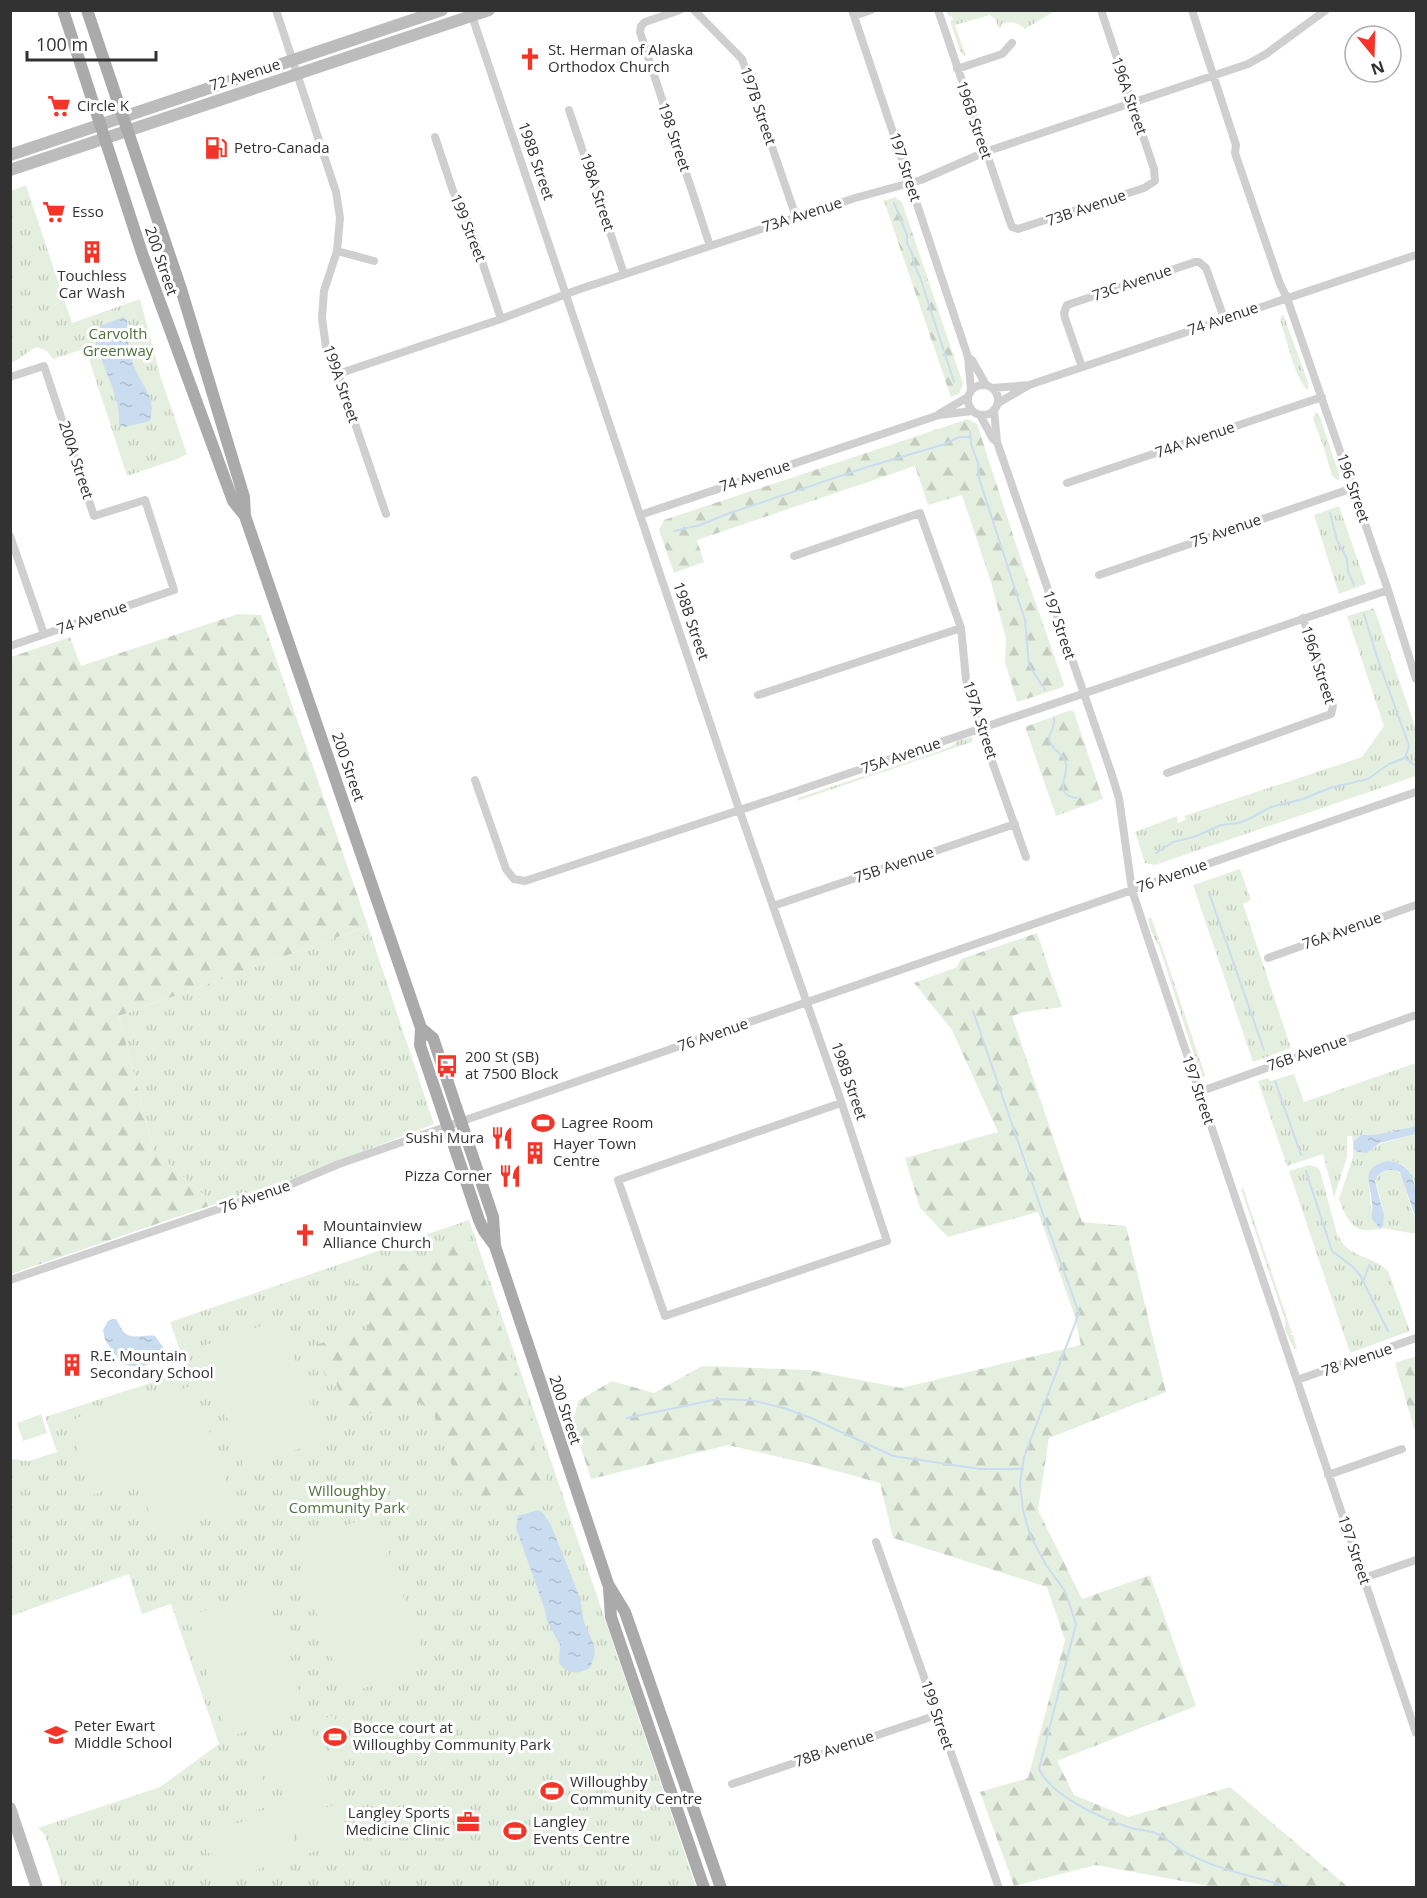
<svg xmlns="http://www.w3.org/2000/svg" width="1427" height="1898" viewBox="0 0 1427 1898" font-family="'Open Sans',sans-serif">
<defs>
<pattern id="grass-tufts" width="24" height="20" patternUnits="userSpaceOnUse" patternTransform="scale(1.5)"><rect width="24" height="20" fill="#e5efdf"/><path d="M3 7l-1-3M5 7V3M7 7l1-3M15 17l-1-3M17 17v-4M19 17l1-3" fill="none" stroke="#c5cdc0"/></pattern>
<pattern id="forest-firs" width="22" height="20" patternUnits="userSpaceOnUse" patternTransform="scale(1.5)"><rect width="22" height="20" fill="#e5efdf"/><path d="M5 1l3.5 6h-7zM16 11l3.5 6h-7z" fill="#c5cdc0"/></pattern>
<pattern id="water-ripples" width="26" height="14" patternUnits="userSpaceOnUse" patternTransform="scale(1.5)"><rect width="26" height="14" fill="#cadcf0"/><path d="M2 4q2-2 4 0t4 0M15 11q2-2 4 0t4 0" fill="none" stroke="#aebdce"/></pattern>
</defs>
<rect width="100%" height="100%" fill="#fff"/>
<path fill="url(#grass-tufts)" d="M946 11V10L1055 11 1025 29C1018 22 1010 21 1001 24L1002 27 999 28 995 19 990 15 955 25 966 57 960 51 950 21 953 20 952 16 949 17Z
M26 185 72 323 140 299 161 378 187 454 177 459 127 476 89 359 81 350 53 359 47 351 37 347C27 351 21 359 11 363V191Z
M1283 314 1308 382V390C1295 381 1286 336 1280 320Z
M1316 412 1320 417 1339 474V481L1332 476 1324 448 1314 422 1313 418Z
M1339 506 1366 584 1339 594 1314 515Z
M1374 608 1416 729V776L1155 865 1145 863 1135 832 1177 816 1178 823 1186 820 1184 816 1362 757 1384 726 1347 616Z
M973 737 972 742 797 801 798 798 950 747 959 740Z
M1240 869 1251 900 1243 904 1291 1048 1253 1062 1193 885Z
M1151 917 1159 939 1157 941H1160L1205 1075 1202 1080 1159 946C1153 937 1150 929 1148 919Z
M368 926 434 1124 289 1180 209 1206 207 1198 154 1151 119 1016Z
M1416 1063V1126L1380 1134 1361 1135 1353 1144 1352 1136H1347V1157L1334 1197 1323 1154 1287 1166 1258 1081 1268 1078 1271 1081 1294 1074 1304 1102Z
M1416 1134V1197C1411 1177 1412 1162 1388 1161L1368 1181C1371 1198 1369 1216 1380 1229 1375 1229 1369 1231 1364 1230 1352 1230 1342 1210 1339 1199L1353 1157V1148L1367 1153 1380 1144Z
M1309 1165 1317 1167 1320 1171 1337 1234C1351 1261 1370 1253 1388 1271L1410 1331 1350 1353 1289 1171Z
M1394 1169 1402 1175 1412 1212 1416 1219V1234L1382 1228 1383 1210 1375 1178 1379 1173Z
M1243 1188 1292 1333 1289 1334 1293 1335 1297 1349H1294L1285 1330V1320L1241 1189Z
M469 1220 696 1887H62L45 1835 38 1828 160 1787 219 1744 171 1604 142 1614 129 1574 11 1616 10 1459 29 1461 57 1452 45 1417 187 1371 170 1322Z"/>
<path fill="url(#forest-firs)" d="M895 197 902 202 963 384 959 394 951 397 884 201Z
M968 419 977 424 1025 572 1064 684 1063 687 1017 702 1005 662 1006 639 991 582 962 495 928 505 915 466 697 540 704 562 674 573 659 530 664 520Z
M238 614 261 615 368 926 119 1016 154 1151 207 1198 209 1206 11 1274V657L70 637 81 666Z
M1071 710 1074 712 1103 799 1056 816 1025 727Z
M1037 933 1062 1007 1024 1012 1012 1016 1082 1222 1126 1226 1166 1392 1049 1438 1038 1510 1082 1599 1150 1575 1196 1706 1057 1761 1074 1795 1128 1817 1230 1787 1348 1887H1214L1096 1865 1014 1886 980 1792 1028 1778 1065 1640 1047 1587 893 1538 880 1483 818 1466 728 1445 591 1479 573 1423 578 1401 612 1381 654 1393 702 1366 809 1370 901 1388 1081 1345 1074 1314 1038 1212 948 1237 920 1208 905 1158 998 1132 952 1030 914 983 957 967 961 959Z
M471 1240 539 1438 534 1444 536 1456 544 1472 547 1500 516 1505 505 1501 474 1500 464 1501 435 1415C427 1406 421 1402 408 1401L349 1420 335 1380 327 1382 315 1345 369 1329 354 1285 422 1256Z
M1416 1356V1435L1395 1363Z"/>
<path fill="#e5efdf" d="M281 1319 323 1441 244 1467 203 1346Z
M194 1385 235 1508 157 1534 136 1474 109 1489 93 1495 71 1430 76 1418 147 1394 150 1400Z
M41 1414 47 1433 23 1441 17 1423Z
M376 1515 427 1667 344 1695 293 1543Z
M265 1590 306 1711 229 1737 188 1616Z
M334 1715 347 1755 334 1759 320 1720Z
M312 1729 335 1800 290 1815 266 1744Z
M260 1771 272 1805 253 1811 241 1777Z
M336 1804 348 1841 303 1855 291 1819Z
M282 1808 299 1855 219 1883 203 1835Z"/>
<path fill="url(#water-ripples)" d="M123 317 127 320C127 334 128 350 133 363 140 387 157 393 150 421L125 427 119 425C121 392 99 365 94 333L100 326Z
M1416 1126V1134L1380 1143 1367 1153 1358 1152 1353 1148 1354 1141 1361 1135 1380 1134Z
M1388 1161C1418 1162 1417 1196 1416 1219L1400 1172C1391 1168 1378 1170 1375 1181L1384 1215 1383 1226 1380 1229 1372 1219C1371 1214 1373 1210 1372 1204 1371 1183 1358 1168 1388 1161Z
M113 1319H116C119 1323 121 1330 125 1333 132 1340 146 1334 155 1336L163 1347C158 1367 138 1370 121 1363L105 1340 103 1330 108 1321Z
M538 1510 543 1513 551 1525 580 1598 584 1622 594 1645 595 1654 590 1668C577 1675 568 1674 559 1663L560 1645 547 1621 545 1610 516 1528 518 1516Z"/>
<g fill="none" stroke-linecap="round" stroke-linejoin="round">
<path stroke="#cadcf0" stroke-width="2" d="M894 203 907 235V243L912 253 915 267 920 277 954 382
M970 431 971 444 978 463 979 478 1025 620 1029 665 1045 690
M1330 513 1337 540 1347 559 1348 571 1354 585
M674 531 700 525 727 514 864 468 945 444 959 437H969
M1054 718C1056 729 1048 732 1049 740 1051 749 1064 754 1066 763 1069 775 1052 794 1076 798
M1405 758 1416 766
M1156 853 1173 842 1194 837 1221 825 1238 823 1249 819 1271 807 1303 799 1330 788 1368 779 1389 764 1405 758 1409 746 1407 740 1377 657 1364 614
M1209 893 1264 1050
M973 1011 1044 1217 1079 1313 1024 1457 1020 1483 1023 1510 1030 1535 1046 1565 1065 1591 1076 1624 1039 1769C1052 1797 1103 1819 1131 1828 1139 1830 1150 1830 1158 1834 1167 1838 1175 1847 1184 1852 1218 1870 1258 1878 1294 1888
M1275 1081 1301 1155
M1306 1171 1332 1251 1352 1266 1360 1275 1388 1331
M1363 1281 1370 1264
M627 1418 718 1399 750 1400 784 1408 811 1418 893 1456 980 1469H1023"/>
<path stroke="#cfcfcf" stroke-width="8" d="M276 10 336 192 340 218 337 251 324 291 322 318 326 347 338 374 386 514
M680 10 645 22 641 26 640 32 710 246
M694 10 742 59 796 217
M852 10 968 357 971 390
M938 10 1009 219 1012 227 1018 229 1144 188 1155 181 1154 169 1101 10
M1192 10 1236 145 1235 153 1280 284 1287 298 1388 590 1416 679
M472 16 739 809 837 1089 887 1241 665 1316 618 1180 841 1103
M854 16 871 10
M957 69 1002 54 1012 43
M569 110 624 274
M435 137 453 191 471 228 501 319
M337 251 374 261
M969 358 972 360 986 385
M1082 367 1065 318 1064 313 1067 305 1195 262H1199L1206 268 1224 318
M338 374 501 319 577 290 855 198 921 180 985 152 1248 64 1266 54 1326 10
M10 377 44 366 94 516 145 500 174 590 10 646
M968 400a15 15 0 1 1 30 0a15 15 0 1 1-30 0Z
M992 388 1029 385 1416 255
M998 403 1029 385
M994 410 997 442
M939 414 968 397
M980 415 993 439 997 442 1111 772 1119 798 1132 890 1147 936 1416 1733
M1067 483 1322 397
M640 515 939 415 972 411
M10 536 44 634
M794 556 920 513 961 628 966 679 972 705 1026 857
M1099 575 1353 488
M758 695 961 628
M1167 773 1331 714 1333 706 1303 618
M475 780 506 869 514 879 525 881 791 793 1388 590
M773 906 1015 824
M1268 958 1416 905
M1199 1092 1416 1015
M10 1280 289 1185 339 1164 448 1126 1416 792
M1297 1380 1416 1338
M1328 1475 1402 1449
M876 1542 999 1888
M1364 1578 1416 1560
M732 1784 937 1715"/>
<path stroke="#bcbcbc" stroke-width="12" d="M10 155 442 10
M10 170 489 10
M10 1808 37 1888"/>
<path stroke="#aaa" stroke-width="12" d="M63 10 143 256 233 501 245 516
M87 10 181 289 244 497 245 516 421 1028 420 1045 479 1220 484 1231 495 1246
M421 1028 433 1038 493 1217 495 1246 608 1584 625 1612 721 1888
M609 1589 611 1617 704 1888"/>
</g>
<defs>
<g id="church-bare" transform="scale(1.8)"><path d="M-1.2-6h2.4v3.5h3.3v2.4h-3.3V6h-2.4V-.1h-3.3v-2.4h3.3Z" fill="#f53427" stroke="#fff" stroke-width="2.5" paint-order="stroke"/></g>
<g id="supermarket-bare" transform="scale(1.8)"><path d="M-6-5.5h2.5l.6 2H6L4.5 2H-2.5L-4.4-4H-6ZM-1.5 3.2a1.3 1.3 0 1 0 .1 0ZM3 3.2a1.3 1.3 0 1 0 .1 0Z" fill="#f53427" stroke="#fff" stroke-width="2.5" paint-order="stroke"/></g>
<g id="fuel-bare" transform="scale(1.8)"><path d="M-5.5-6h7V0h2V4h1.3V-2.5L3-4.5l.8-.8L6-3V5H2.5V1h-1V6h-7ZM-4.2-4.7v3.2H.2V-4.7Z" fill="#f53427" stroke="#fff" stroke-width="2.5" paint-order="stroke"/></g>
<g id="building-bare" transform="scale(1.8)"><path d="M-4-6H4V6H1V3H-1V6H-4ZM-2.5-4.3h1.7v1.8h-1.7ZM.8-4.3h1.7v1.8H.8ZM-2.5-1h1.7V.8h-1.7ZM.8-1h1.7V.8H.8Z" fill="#f53427" stroke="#fff" stroke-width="2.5" paint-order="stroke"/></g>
<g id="bus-bare" transform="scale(1.8)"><path d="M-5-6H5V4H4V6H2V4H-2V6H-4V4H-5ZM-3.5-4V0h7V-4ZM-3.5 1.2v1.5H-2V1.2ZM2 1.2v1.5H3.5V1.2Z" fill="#f53427" stroke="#fff" stroke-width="2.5" paint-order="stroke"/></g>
<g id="stadium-bare" transform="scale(1.8)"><path d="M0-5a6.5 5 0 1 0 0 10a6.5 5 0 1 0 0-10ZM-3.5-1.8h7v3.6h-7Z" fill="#f53427" stroke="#fff" stroke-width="2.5" paint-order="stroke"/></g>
<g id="restaurant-bare" transform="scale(1.8)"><path d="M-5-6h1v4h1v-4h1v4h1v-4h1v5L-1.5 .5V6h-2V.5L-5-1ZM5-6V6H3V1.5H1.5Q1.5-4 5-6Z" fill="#f53427" stroke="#fff" stroke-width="2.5" paint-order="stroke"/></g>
<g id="school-bare" transform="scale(1.8)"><path d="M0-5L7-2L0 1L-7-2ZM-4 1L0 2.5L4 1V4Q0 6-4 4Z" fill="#f53427" stroke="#fff" stroke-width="2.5" paint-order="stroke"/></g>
<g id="office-bare" transform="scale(1.8)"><path d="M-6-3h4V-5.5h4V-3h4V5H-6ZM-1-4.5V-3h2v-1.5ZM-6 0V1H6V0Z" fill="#f53427" stroke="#fff" stroke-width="2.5" paint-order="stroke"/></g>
</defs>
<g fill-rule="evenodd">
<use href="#church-bare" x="530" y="59"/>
<use href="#supermarket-bare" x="59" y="106"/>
<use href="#fuel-bare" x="216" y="148"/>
<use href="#supermarket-bare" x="54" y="212"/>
<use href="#building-bare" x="92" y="252"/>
<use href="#bus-bare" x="447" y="1066"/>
<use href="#stadium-bare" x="543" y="1123"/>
<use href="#restaurant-bare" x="502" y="1138"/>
<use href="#building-bare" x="535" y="1153"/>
<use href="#restaurant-bare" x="510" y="1176"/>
<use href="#church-bare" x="305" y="1235"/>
<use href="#building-bare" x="72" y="1365"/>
<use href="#school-bare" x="56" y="1735"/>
<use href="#stadium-bare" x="335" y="1737"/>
<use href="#stadium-bare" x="552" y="1791"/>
<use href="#office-bare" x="468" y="1822"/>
<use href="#stadium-bare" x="515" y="1831"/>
</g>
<g text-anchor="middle" stroke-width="6" stroke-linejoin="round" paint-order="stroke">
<g font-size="15" fill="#323232" stroke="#fff" text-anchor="start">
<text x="548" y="55">St. Herman of Alaska<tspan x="548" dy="17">Orthodox Church</tspan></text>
<text x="77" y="111">Circle K</text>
<text x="234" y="153">Petro-Canada</text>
<text x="72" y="217">Esso</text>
<text x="92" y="281" text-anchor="middle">Touchless<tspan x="92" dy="17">Car Wash</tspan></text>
<text x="465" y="1062">200 St (SB)<tspan x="465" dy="17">at 7500 Block</tspan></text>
<text x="561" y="1128">Lagree Room</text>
<text x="484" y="1143" text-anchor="end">Sushi Mura</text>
<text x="553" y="1149">Hayer Town<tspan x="553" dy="17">Centre</tspan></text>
<text x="492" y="1181" text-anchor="end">Pizza Corner</text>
<text x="323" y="1231">Mountainview<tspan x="323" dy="17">Alliance Church</tspan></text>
<text x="90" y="1361">R.E. Mountain<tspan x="90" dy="17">Secondary School</tspan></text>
<text x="74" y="1731">Peter Ewart<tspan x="74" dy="17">Middle School</tspan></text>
<text x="353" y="1733">Bocce court at<tspan x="353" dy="17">Willoughby Community Park</tspan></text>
<text x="570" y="1787">Willoughby<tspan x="570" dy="17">Community Centre</tspan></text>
<text x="450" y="1818" text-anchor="end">Langley Sports<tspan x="450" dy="17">Medicine Clinic</tspan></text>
<text x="533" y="1827">Langley<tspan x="533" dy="17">Events Centre</tspan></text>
</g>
<g font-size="15" fill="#323232" stroke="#fff">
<text transform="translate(245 75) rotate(-18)" y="5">72 Avenue</text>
<text transform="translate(1129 96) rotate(71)" y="5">196A Street</text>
<text transform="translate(758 106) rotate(71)" y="5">197B Street</text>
<text transform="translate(974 120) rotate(71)" y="5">196B Street</text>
<text transform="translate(674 137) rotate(71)" y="5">198 Street</text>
<text transform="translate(536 161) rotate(71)" y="5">198B Street</text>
<text transform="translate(905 167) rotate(72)" y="5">197 Street</text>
<text transform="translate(597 192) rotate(72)" y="5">198A Street</text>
<text transform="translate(1086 208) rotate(-19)" y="5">73B Avenue</text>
<text transform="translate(802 215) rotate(-18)" y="5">73A Avenue</text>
<text transform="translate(468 228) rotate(68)" y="5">199 Street</text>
<text transform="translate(161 261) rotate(71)" y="5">200 Street</text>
<text transform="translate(1132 283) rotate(-19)" y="5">73C Avenue</text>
<text transform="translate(1223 319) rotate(-19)" y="5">74 Avenue</text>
<text transform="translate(341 384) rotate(71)" y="5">199A Street</text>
<text transform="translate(1195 440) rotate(-19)" y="5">74A Avenue</text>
<text transform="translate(76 460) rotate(72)" y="5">200A Street</text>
<text transform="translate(755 476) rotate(-18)" y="5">74 Avenue</text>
<text transform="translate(1353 488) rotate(71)" y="5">196 Street</text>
<text transform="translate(1226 531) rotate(-19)" y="5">75 Avenue</text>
<text transform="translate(92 618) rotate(-19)" y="5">74 Avenue</text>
<text transform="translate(691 621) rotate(71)" y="5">198B Street</text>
<text transform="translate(1059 625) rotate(71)" y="5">197 Street</text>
<text transform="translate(1318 665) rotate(72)" y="5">196A Street</text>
<text transform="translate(980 720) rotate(72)" y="5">197A Street</text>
<text transform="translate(901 756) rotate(-19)" y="5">75A Avenue</text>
<text transform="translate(348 767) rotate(71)" y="5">200 Street</text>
<text transform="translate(894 865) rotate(-19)" y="5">75B Avenue</text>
<text transform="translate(1172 876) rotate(-19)" y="5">76 Avenue</text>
<text transform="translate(1342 931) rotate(-20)" y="5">76A Avenue</text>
<text transform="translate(713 1035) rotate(-19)" y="5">76 Avenue</text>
<text transform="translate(1307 1053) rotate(-19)" y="5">76B Avenue</text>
<text transform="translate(849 1081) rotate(71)" y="5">198B Street</text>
<text transform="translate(1198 1090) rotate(71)" y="5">197 Street</text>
<text transform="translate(255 1197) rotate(-19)" y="5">76 Avenue</text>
<text transform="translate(1357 1360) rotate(-19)" y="5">78 Avenue</text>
<text transform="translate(565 1410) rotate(72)" y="5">200 Street</text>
<text transform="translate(1354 1550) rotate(71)" y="5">197 Street</text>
<text transform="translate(937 1715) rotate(71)" y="5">199 Street</text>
<text transform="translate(834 1749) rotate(-19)" y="5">78B Avenue</text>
</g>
<g font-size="15" fill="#4d723a" stroke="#fff">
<text x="118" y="339">Carvolth<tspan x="118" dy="17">Greenway</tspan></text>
<text x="347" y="1496">Willoughby<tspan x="347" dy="17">Community Park</tspan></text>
</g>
</g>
<rect width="1427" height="1898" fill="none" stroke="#323232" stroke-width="24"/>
<g transform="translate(1373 54) rotate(161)"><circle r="28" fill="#ffffff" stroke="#adadad" stroke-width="1.5"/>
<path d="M0-4.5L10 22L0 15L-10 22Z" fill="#f53427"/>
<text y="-9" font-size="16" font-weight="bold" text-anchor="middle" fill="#323232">N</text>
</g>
<path d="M27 51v9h129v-9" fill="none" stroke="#323232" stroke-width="3"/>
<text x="36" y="51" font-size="18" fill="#323232" stroke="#ffffff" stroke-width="4.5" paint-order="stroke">100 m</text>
</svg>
